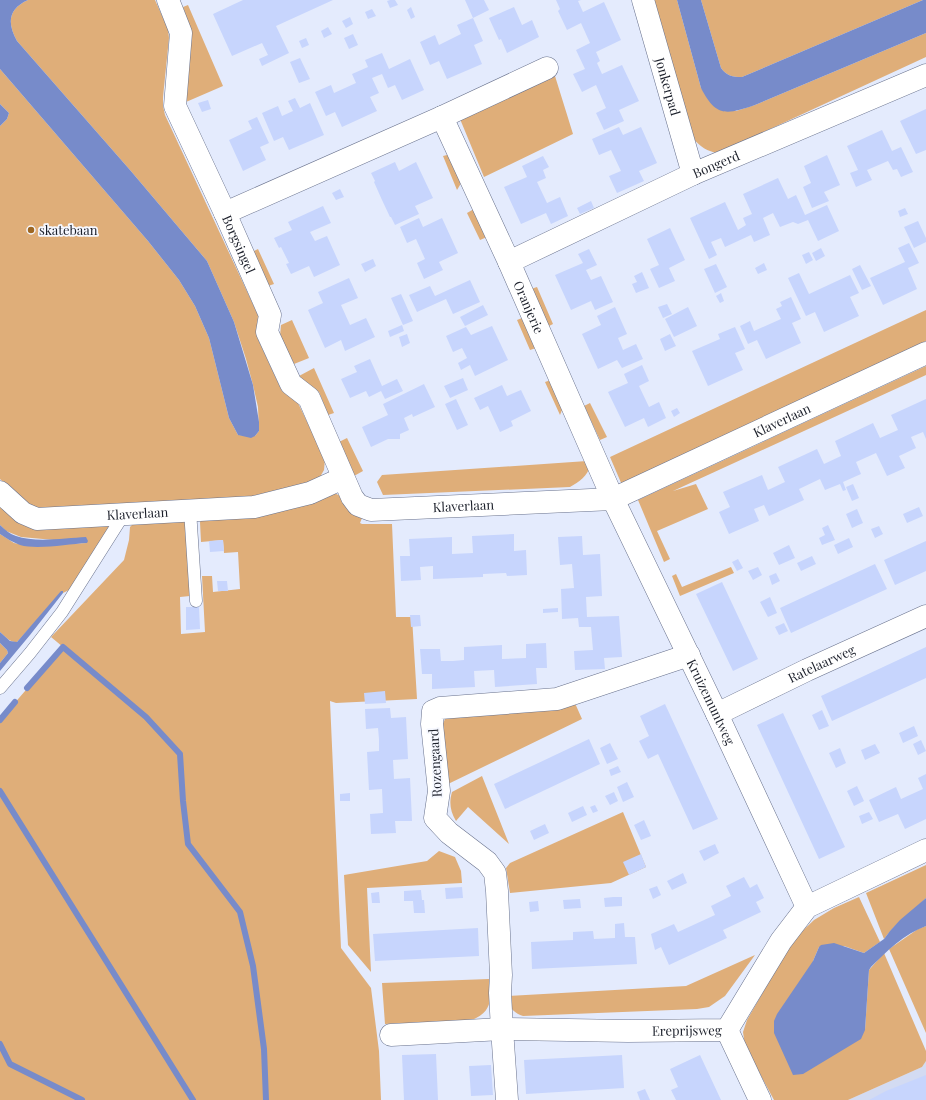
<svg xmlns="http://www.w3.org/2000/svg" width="926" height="1100" viewBox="0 0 926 1100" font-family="'Playfair Display',serif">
<rect width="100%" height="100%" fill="#e4ebfd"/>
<path fill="#d3dbf2" d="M926 1061V1100H848L922 1067Z"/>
<path fill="#dfae79" d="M28 0H155L168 29 169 38 163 97V106L165 115 258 315 257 337 282 391 298 403 325 459 324 470 320 477 314 483 244 500 50 510 35 508 25 502 0 479V126L7 119 9 113 0 104V69L148 241 179 280 195 306 209 338 229 418 238 435 255 436 259 431 258 407 253 385 246 359 234 322 207 261 130 170 17 41C7 23 8 9 28 0Z
M651 0H677L701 88 736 111 755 105 926 33V57L718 153C708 152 699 146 693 138Z
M701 0H923L742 77C732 77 727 76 721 68Z
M188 5 223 86 186 102 190 29 183 7Z
M555 76 573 134 484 177 460 119Z
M451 154 463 180 457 190 443 156Z
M474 209 487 237 480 240 467 213Z
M258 249 274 284 268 286 252 252Z
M537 287 553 324 547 327 531 289Z
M926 310V341L622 485 610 457Z
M522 318 536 348 530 350 517 320Z
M292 320 309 358 294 364 280 336 281 325Z
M926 366V375L673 491 696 484 708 509 657 531 670 559 664 562 638 500Z
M314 368 334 413 328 415 319 392 302 381 299 376Z
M551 380 564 405 560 415 545 382Z
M590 403 607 437 600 440 584 406Z
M347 438 363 471 354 476 339 442Z
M587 461 590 465C588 476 579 482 570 487L383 495 377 482 382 475Z
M334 493 343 497 362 518 360 523 362 524H392L396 617H412L417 699 336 703 330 701 341 948 371 988 379 1051 381 1100H0V720L63 647 51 637 124 560 129 540 130 527 134 523 185 521 190 596 180 597 181 634 205 632 202 576H212L213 592 240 589 238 552 224 553 223 540 201 542 200 522 202 519Z
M0 504 112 522 71 589 63 593V591L17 642C10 643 5 636 0 632V534L14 543 29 546 87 543 21 537 6 531 0 525Z
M731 567 734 573 680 596 672 576 676 574 682 587Z
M0 643 7 650 8 653 0 663Z
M574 701 582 719 446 785 442 726 445 719 452 715Z
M482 776 509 844 468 807 456 821C450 811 449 802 452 792Z
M623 812 646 867 611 883 510 893 506 868 510 863Z
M439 851 455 857 461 871 462 883 367 888 371 972 348 945 344 875 427 861Z
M926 865V898C912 913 896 922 884 939L866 893Z
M859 897 880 942 864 953 844 946 819 947 813 961 865 1030 869 970 884 953 926 1051V1061L922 1067 848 1100H774L745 1046 743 1032 747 1020 793 940 814 920 834 908Z
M926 926V1033L889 949 918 929Z
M755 955 725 996 709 1007 697 1009 523 1016C513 1013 509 1007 506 996L686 986Z
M489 979C491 999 493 1011 472 1020L385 1024 382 983Z"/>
<path fill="#778bca" d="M0 0H28C8 9 7 23 17 41L130 170 207 261 234 322 253 385 259 422V431L255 436 251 438 238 435 229 418 209 338 195 306 179 280 148 241 0 69Z
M677 0H701L721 68C727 76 732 77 742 77L923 0H926V33L755 105C726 115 716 117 701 88Z
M0 104 9 113 7 119 0 126Z
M0 525C5 530 10 534 16 536 35 543 66 538 86 537L88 541 87 543C68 544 37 550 20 545 12 542 6 538 0 534Z
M61 591H63V593L30 635 0 671V663L8 653 7 650 0 643V632L10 641 17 642Z
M926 898V926C904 934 887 951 871 967L869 970 865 1030 861 1039 803 1074 793 1075 774 1033V1021L777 1014 813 961 819 947 821 945 834 943 864 953 884 939 890 931 900 920Z"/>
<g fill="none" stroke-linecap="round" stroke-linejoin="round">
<path stroke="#778bca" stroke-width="6" d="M27 688 63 647 146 717 180 754 183 801 188 844 240 912 253 966 264 1049 266 1100
M0 720 15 702
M0 791 193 1100
M0 1044 10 1064 82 1100"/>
</g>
<path fill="#c7d5fd" d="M243 0H333L276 26 289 53 262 66 259 59 268 55 262 43 232 56 213 14Z
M390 0H395L398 5 390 8 387 1Z
M465 0H484L489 10 473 18Z
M556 0H581L578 1 583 12 604 2 621 40 596 52 600 61 597 63 602 74 622 65 639 101 619 110 624 121 604 130 596 113 606 108 596 85 582 92 573 74 585 69 576 50 590 43 581 23 567 30 558 11 560 9Z
M411 7 415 17 411 19 407 10Z
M514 7 522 25 532 20 539 37 507 53 501 39 499 40 489 18Z
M372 9 376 16 368 19 365 12Z
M350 17 353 24 346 28 342 21Z
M473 18 483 41 474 45 482 64 447 79 439 61 430 65 420 42 435 35 439 45 461 34 457 25Z
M328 27 332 34 324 38 321 31Z
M353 34 358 45 349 49 344 38Z
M306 38 309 45 302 48 299 41Z
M382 53 389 69 410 59 424 90 402 100 395 85 388 88 382 74 372 78 379 93 370 97 377 111 342 127 335 112 326 116 315 92 331 85 334 93 356 83 352 74 368 67 365 60Z
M300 58 310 79 299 83 290 62Z
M295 98 300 108 310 103 324 135 289 150 283 137 274 141 262 113 278 106 282 116 293 111 288 101Z
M208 100 211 109 202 112 198 103Z
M926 109V150L916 154 900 121Z
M257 117 269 143 260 147 266 160 243 171 229 140 252 129 248 121Z
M619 127 623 135 641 127 657 163 639 171 644 181 617 193 609 176 621 171 611 150 599 155 592 139Z
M882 130 892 151 901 147 913 172 901 177 897 169 893 170 888 161 867 170 872 180 856 187 850 173 858 170 847 146Z
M827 155 840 185 824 192 829 201 812 208 803 187 811 183 804 166Z
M543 156 549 167 543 170 546 178 537 182 547 203 560 197 568 216 551 224 546 213 521 224 504 187 527 177 522 166Z
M395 162 399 171 416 162 433 198 415 206 419 214 395 225 391 217H390L382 200 374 182 375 181 371 173Z
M778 178 788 199 796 195 805 215 827 205 839 231 818 241 808 220 798 224 793 222 780 227 773 213 763 218 770 235 754 242 751 235 725 247 721 238 711 242 717 255 709 259 690 218 725 202 738 230 746 225 743 218 752 214 743 194Z
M340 189 344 197 336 200 332 193Z
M591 201 594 208 580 214 577 208Z
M323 206 331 223 310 232 315 241 327 236 340 265 314 277 309 266 291 274 286 264 289 263 281 247 279 248 274 238 292 230 288 222Z
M905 208 908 214 900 217 898 211Z
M419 218 423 227 442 218 458 253 439 262 443 270 424 279 417 263 425 259 416 239 407 243 400 227Z
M918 221 926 238V242L914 248 904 227Z
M670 228 685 260 669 268 675 281 659 288 650 269 659 265 647 239Z
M909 243 919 263 908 268 917 289 883 305 870 278 905 262 898 248Z
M821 248 825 256 816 261 812 253Z
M589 249 597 265 586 270 591 280 601 276 613 302 595 310 591 301 571 310 555 275 583 263 578 254Z
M809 252 813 260 806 264 802 255Z
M373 259 376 266 365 272 361 264Z
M764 263 767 270 758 274 755 268Z
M716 264 727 287 715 293 704 269Z
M860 265 871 286 862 290 852 269Z
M642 272 649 288 636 293 632 284 637 282 634 276Z
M799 273 809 294 850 275 859 293 850 297 859 316 824 332 815 312 806 316 788 278Z
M349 278 358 298 341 305 350 325 366 318 375 337 345 351 341 340 325 348 308 310 323 303 318 292Z
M470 280 480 302 453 314 446 299 417 312 409 295 430 286 435 296Z
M721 293 724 301 720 303 716 296Z
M401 294 413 321 403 325 391 298Z
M791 297 801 319 792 323 801 343 766 359 757 340 748 344 740 326 750 321 754 331 781 319 776 309 782 306 780 302Z
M667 304 672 314 663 318 658 307Z
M483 305 488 315 465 326 460 317Z
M615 307 627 334 618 338 623 350 636 344 643 359 622 368 617 360 598 369 582 334 601 325 597 316Z
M688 307 697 326 674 337 665 319Z
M402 325 404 331 390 337 388 331Z
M492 326 508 360 475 376 470 365 461 370 458 363 467 358 462 348 453 352 446 336 466 327 471 335Z
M735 327 745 349 735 353 743 370 708 386 692 351 720 339 718 334Z
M407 334 410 343 402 347 399 337Z
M670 334 676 346 665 351 660 339Z
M370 359 382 386 397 379 403 391 385 399 381 391 369 397 366 391 350 398 341 379 357 372 354 366Z
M642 365 649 381 639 386 649 407 659 402 666 418 648 427 644 418 625 427 608 392 628 383 624 374Z
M463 378 468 390 450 398 444 386Z
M424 384 435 407 413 417 412 414 404 418 409 430 400 434V439H388L371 447 362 427 388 415 383 404Z
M502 385 507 396 521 390 531 411 511 421 513 426 500 432 488 406 480 410 474 398Z
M456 399 468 425 457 430 445 404Z
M926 399V439L923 432 911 437 916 448 899 456 905 468 887 476 876 453 856 462 861 474 843 482 846 490 843 491 840 484 825 490 820 479 799 489 804 500 769 516 764 505 754 509 759 521 729 534 719 512 730 507 723 492 762 475 768 490 785 482 778 467 817 449 824 464 841 456 835 441 873 423 880 438 898 430 891 415Z
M677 408 680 413 674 417 671 411Z
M853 484 859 498 852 501 846 487Z
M919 507 923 516 907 523 903 514Z
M857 509 863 523 852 528 846 514Z
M828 525 835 540 822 545 819 538 825 535 822 528Z
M879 526 883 534 875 538 871 529Z
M514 534V551L526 550 527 575 507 576 506 573 483 574V577L433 579V566L420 567 421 580 401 581 400 556H410L409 539 452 537V554L473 553 472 536Z
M582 536 583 555 600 554 602 596 586 597 587 617 619 616 622 657 604 658 605 669 575 670 574 651 593 650 591 627H579L578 618 562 619 561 589 574 588 572 564 560 565 558 537Z
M849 538 853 547 838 554 834 545Z
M223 540 224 551 210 552 209 541Z
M926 541V571L895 585 884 560Z
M789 545 795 558 779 565 773 553Z
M812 556 816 564 801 571 797 563Z
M738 559 743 568 737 571 732 562Z
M875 564 887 589 791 633 780 608Z
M758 567 762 575 753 580 748 571Z
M776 573 780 581 772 585 769 576Z
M217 581H227L228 591H218Z
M722 582 758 659 733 671 696 594Z
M770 597 777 613 768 617 760 602Z
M186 607H199L200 629 186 630Z
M558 608V612L543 613V609Z
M410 615H420L421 626 411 627Z
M784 623 788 631 779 635 775 627Z
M546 643 547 668H536L537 684 495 687 494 670 474 671 475 687 432 689V674H422L420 649H440L441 661H453L464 660V647L502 645V659L526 658V644Z
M926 647V678L832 721 821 696Z
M385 691 386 703 365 704 364 693Z
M665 704 718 819 693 830 658 754 648 759 639 741 649 736 640 716Z
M390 708 391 718 406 717 408 759 393 760 394 779 410 778 412 821H395L396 833 371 834 370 814 383 813 382 789 369 790 367 752 379 751V739L378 728 366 729 365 709Z
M822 710 829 726 819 730 812 715Z
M783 713 845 847 819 859 757 725Z
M914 726 918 736 903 743 899 733Z
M589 739 600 764 505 809 494 784Z
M921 740 926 751 918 755 913 744Z
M610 743 618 759 607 764 600 748Z
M875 744 880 753 865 760 861 750Z
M840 748 846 763 836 768 829 753Z
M618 766 621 772 611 776 609 770Z
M926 774V819L905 829 898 814 879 822 869 800 896 787 901 799 923 789 918 778Z
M627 782 634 797 623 802 617 787Z
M857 786 864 801 854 806 847 791Z
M614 792 618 801 610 805 605 796Z
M350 793V801H340V794Z
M595 805 598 811 593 813 590 807Z
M583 806 587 815 572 822 568 813Z
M869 812 873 819 862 824 859 816Z
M644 820 651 836 641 840 634 825Z
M545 824 549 833 534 840 530 831Z
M715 844 719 853 704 861 699 851Z
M641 854 646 867 629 875 623 862Z
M683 873 687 883 672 890 667 881Z
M744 877 750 888 757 884 764 898 756 902 761 912 723 930 727 938 669 965 661 947 655 950 651 934 674 924 678 932 715 915 711 906 731 896 726 886Z
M657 886 661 895 653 899 649 889Z
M462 887 463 898 446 899 445 888Z
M421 890 422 900H424L425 913H414L413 901H404V891Z
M379 892 380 903H372L371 893Z
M613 897H622V906L605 907 604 898Z
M580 899 581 908 564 909 563 900Z
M538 901 539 911 530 912 529 902Z
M624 923 625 937H635L637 964 532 969 531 942 573 940V932L593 931 594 939 615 938V924Z
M478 928 479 956 375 961 373 934Z
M436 1054 438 1100H404L402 1055Z
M622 1055 624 1088 526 1094 524 1060Z
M700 1055 721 1100H676L671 1090 678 1087 670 1069Z
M491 1065 493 1095 471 1096 469 1066Z
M926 1075V1100H869L886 1091Z
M645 1089 650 1100H640L637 1092Z"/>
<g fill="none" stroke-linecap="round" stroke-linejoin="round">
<g stroke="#69728d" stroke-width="13">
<path id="lane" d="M190 510 196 601
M0 688 30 653 62 612 124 514"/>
</g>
<g stroke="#69728d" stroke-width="23">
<g id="street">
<path id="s1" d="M168 0 181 33 175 106 225 213 270 315 267 332 291 384 309 398 352 497 358 505 371 510 613 499 926 353"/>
<path id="s2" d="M643 0 693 174"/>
<path id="s3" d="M442 117 509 262 613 499 717 714 807 907"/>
<path d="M225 213 442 117 547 68"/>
<path id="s4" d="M509 262 693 174 926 75"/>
<path id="s5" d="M0 492 23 513 37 519 254 507 310 493 343 478"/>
<path id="s6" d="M717 714 807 670 926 616"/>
<path d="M727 1030 760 1100"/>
<path id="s7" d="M391 1035 502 1029 628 1031 727 1030 781 941 807 907 926 850"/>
<path d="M507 1100 502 1029 500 993 501 975 497 891 495 873 487 862 449 833 435 818 439 791 432 724 433 711 440 708 557 699 689 655"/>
</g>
</g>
<use href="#lane" stroke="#fff" stroke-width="12"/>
<use href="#street" stroke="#fff" stroke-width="22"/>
</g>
<circle fill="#9e6722" stroke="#f6f8ff" stroke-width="1.5" cx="31" cy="230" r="4"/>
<g text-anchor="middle" stroke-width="3.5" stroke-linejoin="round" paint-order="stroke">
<g font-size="13" fill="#1b1f2a" stroke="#f6f8ff">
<text dy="5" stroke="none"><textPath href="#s2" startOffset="90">Jonkerpad</textPath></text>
<text dy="5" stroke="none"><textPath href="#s4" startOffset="229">Bongerd</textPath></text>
<text dy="5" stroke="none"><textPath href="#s1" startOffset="261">Borgsingel</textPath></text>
<text dy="5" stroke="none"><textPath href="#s3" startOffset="209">Oranjerie</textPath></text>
<text dy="5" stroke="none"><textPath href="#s1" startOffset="996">Klaverlaan</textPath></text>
<text dy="5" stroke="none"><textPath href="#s1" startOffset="660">Klaverlaan</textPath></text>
<text dy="5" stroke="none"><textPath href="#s5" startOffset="147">Klaverlaan</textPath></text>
<text dy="5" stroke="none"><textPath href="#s6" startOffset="116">Ratelaarweg</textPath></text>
<text dy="5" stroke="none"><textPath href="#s3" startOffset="644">Kruizemuntweg</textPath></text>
<text transform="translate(435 763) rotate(-93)" y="5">Rozengaard</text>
<text dy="5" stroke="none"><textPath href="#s7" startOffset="296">Ereprijsweg</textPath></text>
</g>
<g font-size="13" fill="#1b1f2a" stroke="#f6f8ff" text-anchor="start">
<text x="39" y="235">skatebaan</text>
</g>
</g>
</svg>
